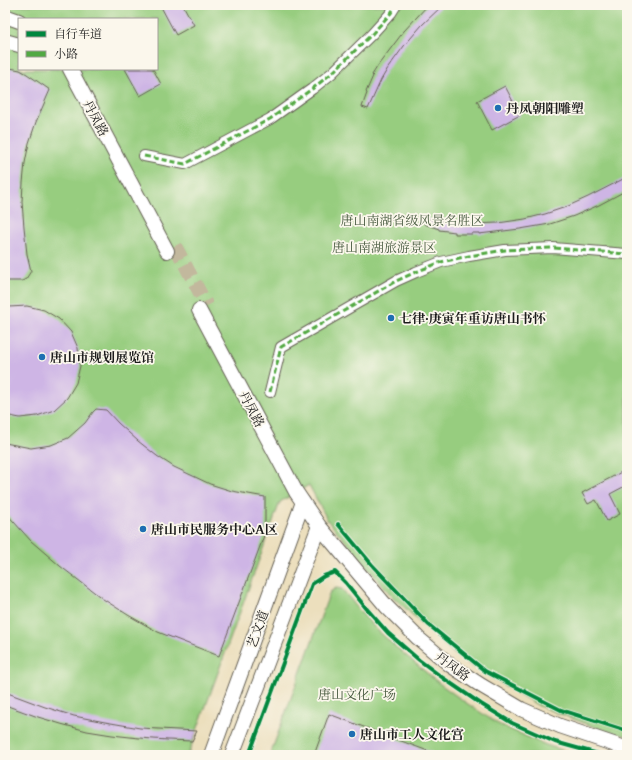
<svg xmlns="http://www.w3.org/2000/svg" width="632" height="760" viewBox="0 0 632 760" font-family="Cardo,'Noto Serif SC',serif">
<rect width="100%" height="100%" fill="#fbf7ec"/>
<filter id="ink" filterUnits="userSpaceOnUse"><feTurbulence type="fractalNoise" baseFrequency=".025" numOctaves="2"/><feDisplacementMap in="SourceGraphic" scale="8" xChannelSelector="R" yChannelSelector="G"/><feConvolveMatrix kernelMatrix="1 2 1 2 8 2 1 2 1" color-interpolation-filters="sRGB"/></filter>
<filter id="wash" filterUnits="userSpaceOnUse"><feTurbulence type="fractalNoise" baseFrequency=".012" numOctaves="4" result="noise"/><feDisplacementMap in="SourceGraphic" scale="16" xChannelSelector="R" yChannelSelector="G"/><feGaussianBlur stdDeviation="0.9" result="paint"/><feColorMatrix in="noise" values="0 0 0 0 0 0 0 0 0 0 0 0 0 0 0 0 0 1.4 0 .05"/><feComposite in="paint" operator="in"/></filter>
<g filter="url(#wash)">
<rect width="100%" height="100%" fill="#ecdfbd"/>
<path fill="#97cd7f" stroke="#5a744e" fill-rule="evenodd" d="M5 5H627V736L603 730 539 706 459 658 392 596 328 521 309 485 280 502 188 755H5ZM19 19H157V69H19Z
M336 588 342 589 359 610 375 628 397 648 440 684 465 702 498 724 546 745 577 755H270L330 592Z"/>
<g id="blocks">
<path fill="#ceb5e5" d="M160 5H183L194 25 176 35Z
M428 5H443L422 25 404 46 388 68 381 80 368 109 362 107 367 93 366 92 373 76 372 75 379 64 404 31Z
M5 67 20 70 27 74 50 90 36 122 29 143 25 163 23 183 22 202 24 227 27 254 31 271 26 279 22 281H5Z
M125 69H153L161 84 140 96Z
M505 86 520 115 492 130 477 101Z
M627 177V190L599 205 574 216 550 224 520 229 479 234V233H472V234H455V232L439 230V229L424 224 425 218 457 224H472L498 223 525 219 545 214 566 207 588 197Z
M27 306 44 310 59 319 71 332 78 348 80 366 76 383 67 398 54 410 37 416 20 418 5 415V309L9 307Z
M96 409 106 410 118 423 138 441 157 456 174 467 210 484 232 491 265 497V533L219 656 158 632 128 615 103 599 60 566 31 541 5 512V443L31 448 51 445 68 438 85 423 93 412Z
M627 469V485L610 494 620 514 607 521 596 500 588 504 582 493Z
M5 692 45 707 74 716 105 722 140 728 197 731 192 741 168 740 139 738 112 735 87 731 61 724 38 717 5 705Z
M329 714 436 754V755H314Z"/>
</g>
</g>
<g filter="url(#ink)">
<use href="#blocks" fill-opacity="0" stroke="#656054" stroke-width="1"/>
<g fill="none" stroke-linecap="round" stroke-linejoin="round">
<path stroke="#c2b89d" stroke-width="14" stroke-dasharray="14 7" stroke-linecap="butt" d="M175 246 207 306"/>
<g stroke="#656054" stroke-width="12">
<path id="street" d="M144 156 185 164 270 119 312 89 332 73 372 34 391 13 396 5
M270 392 281 347 396 281 416 272 441 262 469 256 505 250 553 248 627 254"/>
</g>
<g stroke="#656054" stroke-width="16">
<path id="secondary" d="M5 16 19 21
M5 41 19 45
M70 69 167 251
M199 310 296 492 319 526 387 607 418 638 450 665 482 686 521 709 560 726 622 747 627 748
M211 755 303 502
M232 755 319 526"/>
</g>
<use href="#street" stroke="#fff" stroke-width="10"/>
<use href="#secondary" stroke="#fff" stroke-width="14"/>
<path stroke="#52a943" stroke-width="3" stroke-dasharray="6 3" stroke-linecap="butt" d="M144 156 185 164 270 119 312 89 332 73 372 34 391 13 396 5
M270 392 281 347 396 281 416 272 441 262 469 256 505 250 553 248 627 254"/>
<g stroke="#fbf7ec" stroke-width="6">
<path id="cycleway" d="M338 524 373 566 429 625 485 671 561 710 627 731
M249 755 312 584 324 576 335 572 346 583 366 608 388 633 419 660 443 678 481 704 512 723 555 742 602 755"/>
</g>
<use href="#cycleway" stroke="#00873e" stroke-width="4"/>
</g>
</g>
<g fill="#1f6fb2" stroke="#fbf7ec" stroke-width="1.5">
<circle cx="498" cy="108" r="4"/>
<circle cx="391" cy="318" r="4"/>
<circle cx="42" cy="357" r="4"/>
<circle cx="143" cy="529" r="4"/>
<circle cx="352" cy="734" r="4"/>
</g>
<g text-anchor="middle" stroke-width="3.5" stroke-linejoin="round" paint-order="stroke">
<g font-size="13" font-weight="bold" fill="#1c1c1c" stroke="#fbf7ec" text-anchor="start">
<text x="506" y="113">丹凤朝阳雕塑</text>
<text x="399" y="323">七律·庚寅年重访唐山书怀</text>
<text x="50" y="362">唐山市规划展览馆</text>
<text x="151" y="534">唐山市民服务中心A区</text>
<text x="360" y="739">唐山市工人文化宫</text>
</g>
<g font-size="13" fill="#1c1c1c" stroke="#fbf7ec">
<text transform="translate(96 118) rotate(62)" y="5">丹凤路</text>
<text transform="translate(252 409) rotate(62)" y="5">丹凤路</text>
<text transform="translate(257 629) rotate(-70)" y="5">艺文道</text>
<text transform="translate(453 666) rotate(36)" y="5">丹凤路</text>
</g>
<g font-size="13" fill="#475a3f" stroke="#fbf7ec">
<text x="412" y="225">唐山南湖省级风景名胜区</text>
<text x="384" y="252">唐山南湖旅游景区</text>
<text x="357" y="699">唐山文化广场</text>
</g>
</g>
<rect width="632" height="760" fill="none" stroke="#fbf7ec" stroke-width="20"/>
<rect x="18" y="18" width="140" height="52" fill="#fbf7ec" stroke="#a29f99"/>
<rect x="26" y="31" width="20" height="6" fill="#00873e" stroke="#a29f99"/>
<text x="54" y="38" font-size="12" fill="#1c1c1c">自行车道</text>
<rect x="26" y="51" width="20" height="6" fill="#52a943" stroke="#a29f99"/>
<text x="54" y="58" font-size="12" fill="#1c1c1c">小路</text>
</svg>
